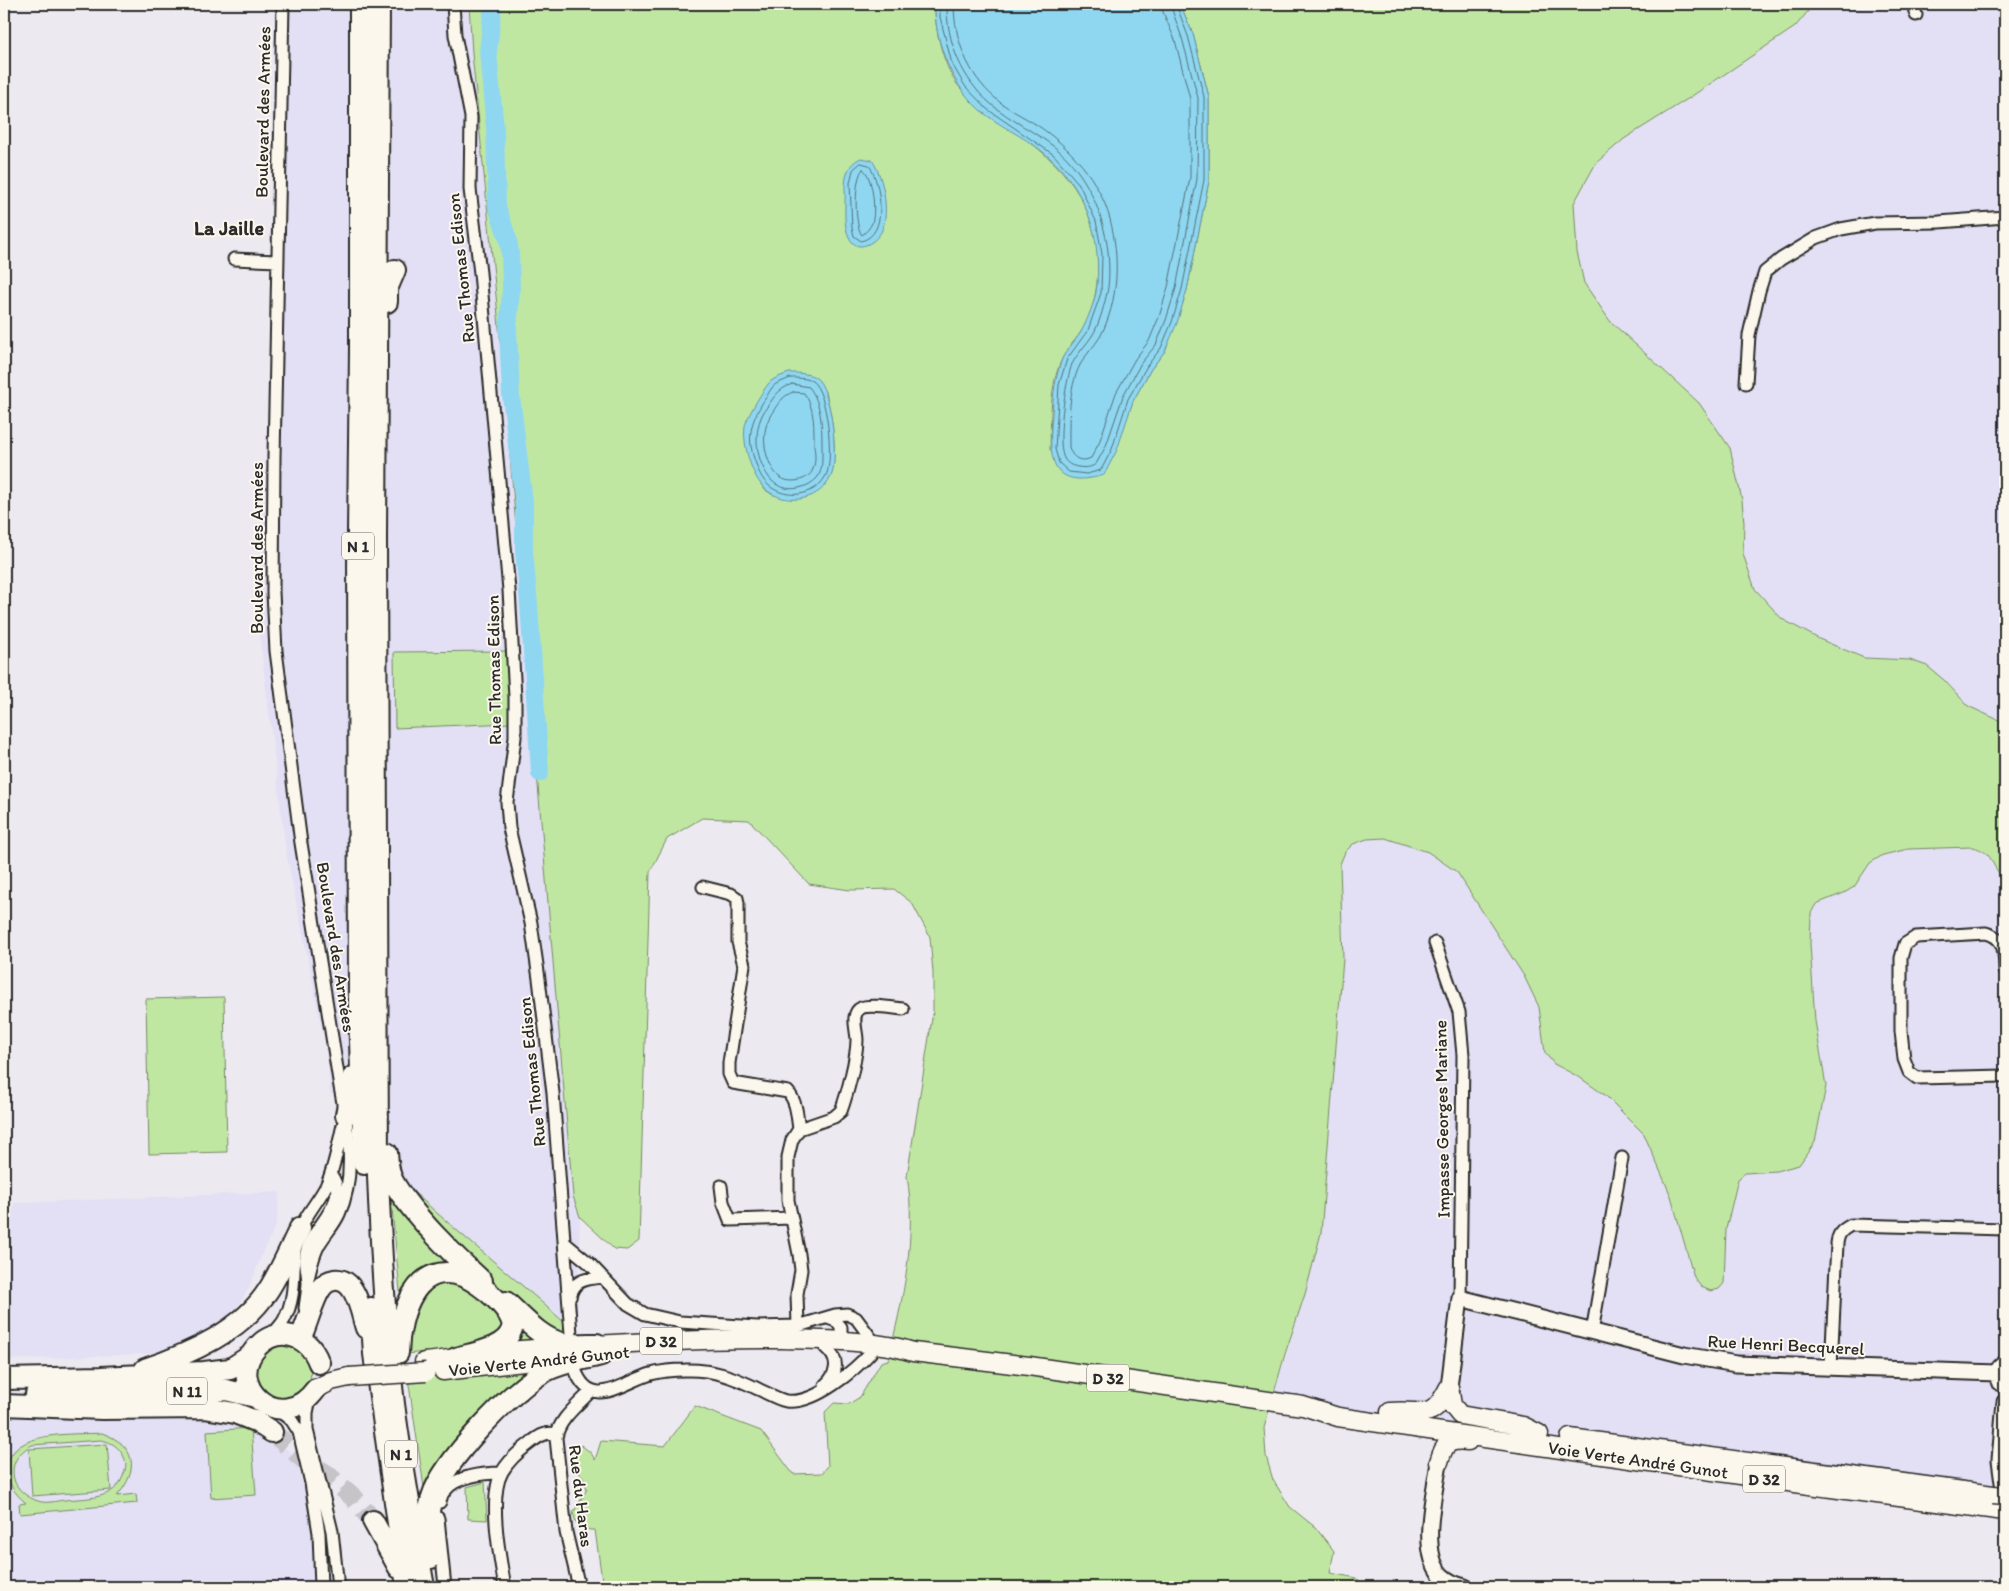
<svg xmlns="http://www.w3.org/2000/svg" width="2009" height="1591" viewBox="0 0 2009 1591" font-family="Itim,sans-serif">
<rect width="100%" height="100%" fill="#ede9f1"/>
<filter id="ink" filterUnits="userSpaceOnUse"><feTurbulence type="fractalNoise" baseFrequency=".02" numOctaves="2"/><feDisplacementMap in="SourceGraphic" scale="10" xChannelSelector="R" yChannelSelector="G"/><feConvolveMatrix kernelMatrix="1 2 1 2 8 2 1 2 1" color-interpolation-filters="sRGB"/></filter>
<g filter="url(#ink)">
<path fill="#e3dff4" d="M275 4H469L472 53 498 316 573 1196 580 1217 577 1334 421 1201 388 1167 330 1092 327 1053 286 852 259 631 271 325Z
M1814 4H2005V723L1968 706 1944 680 1910 660 1864 658 1819 639 1782 619 1755 589 1743 554 1744 523 1742 500 1699 403 1610 321 1584 283 1577 252 1574 203 1596 163 1624 139 1689 98 1795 27Z
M1385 838 1428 852 1457 872 1524 976 1539 1007 1545 1053 1560 1068 1579 1077 1606 1096 1644 1134 1671 1196 1688 1259 1724 1283 1726 1229 1738 1179 1745 1173 1776 1171 1815 1142 1826 1086 1815 1021 1810 944 1811 913 1817 904 1844 893 1861 878 1870 863 1883 855 1908 849 1931 847H1972L1988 853 2000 874 2005 879V1522L1269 1410 1305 1294 1321 1233 1343 959 1340 864 1345 852 1353 844 1367 839Z
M280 1192 276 1225 263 1251 249 1288 233 1314 205 1338 167 1353 4 1360V1290L14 1203Z
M4 1412 204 1413 254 1426 296 1456 302 1484 319 1533 323 1587H4Z"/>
<path fill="#c0e7a2" stroke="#768966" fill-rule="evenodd" d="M469 4H935C934 28 944 71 961 89 969 97 979 103 988 110 1031 144 1073 167 1091 222 1102 255 1100 299 1083 329 1077 339 1068 347 1063 357 1049 384 1051 420 1050 450L1125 423 1133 401 1151 369 1165 351 1187 290 1209 181V97L1193 34 1180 4H1814L1795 27 1689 98 1624 139 1596 163 1574 203 1577 252 1584 283 1610 321 1699 403 1730 448 1742 500 1744 523 1743 554 1755 589 1782 619 1819 639 1864 658 1910 660 1927 666 1944 680 1968 706 2005 723V879C1988 865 1996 852 1972 847L1908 849 1883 855 1870 863 1854 887 1844 893 1816 904 1811 913 1810 944 1815 1021 1826 1086 1815 1142 1799 1165 1776 1171 1745 1173 1738 1179 1726 1229 1724 1283 1719 1289 1711 1291 1701 1287 1694 1277 1671 1196 1644 1134 1606 1096 1579 1077 1554 1064 1545 1053 1539 1007 1524 976 1457 872 1428 852 1385 838 1367 839 1353 844 1345 852 1340 864 1343 959 1321 1233 1305 1294 1285 1354 1264 1428 1266 1456 1273 1480 1290 1507 1315 1527 1334 1551 1330 1573 1357 1578 1364 1587H603L595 1530H590L577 1525 573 1513 587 1489 583 1477 574 1467 572 1454 581 1445 591 1453 595 1460 601 1441 665 1446 695 1406 761 1431 793 1474 822 1473 828 1466 825 1412 834 1403 849 1404 860 1397 881 1362 888 1360C903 1300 917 1237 907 1176L933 1012V973L930 937 912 903 894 889 850 890 809 884 749 820 702 818 667 839 650 872 639 1241 627 1250 614 1249 580 1217 573 1196 498 316 472 53ZM826 392C831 415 838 449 832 472 831 477 828 482 825 486L773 495 764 489 754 472Z
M506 651 510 723 395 728 394 652Z
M224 997 227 1152 149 1154 146 999Z
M388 1167C451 1231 524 1282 588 1345L454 1370 429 1371 426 1352 406 1354Z
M257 1372a27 27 0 1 1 54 0a27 27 0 1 1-54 0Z
M549 1364 426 1501 408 1378 514 1369Z
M251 1428 256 1495 211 1498 207 1431Z
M102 1433C136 1445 140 1470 117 1496L136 1494 137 1503 20 1514 19 1504 26 1503C15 1494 6 1482 7 1467 12 1429 74 1435 102 1433ZM101 1440C112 1442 119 1447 124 1457 127 1464 126 1469 123 1476 115 1500 86 1498 64 1500 56 1501 46 1504 38 1501 28 1498 16 1489 14 1479 10 1463 19 1452 32 1445Z
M107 1444 111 1490 32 1496 29 1449Z
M485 1482 487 1520 468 1519 467 1487Z"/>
<path fill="#8fd7f0" stroke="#6792a1" d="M935 4H1180L1193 34 1209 97V181L1187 290 1177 323 1165 351 1151 369 1133 401 1117 450 1104 475C1050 491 1048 457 1052 415 1053 395 1055 378 1062 359 1067 348 1078 339 1083 328 1088 318 1094 303 1096 292 1098 281 1098 266 1097 255 1095 219 1077 182 1050 158 1031 140 1006 130 985 114 953 90 934 42 935 4Z
M861 158 872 160C883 176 890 211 882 230 877 242 858 254 850 239 842 226 846 204 845 190 845 177 847 164 861 158Z
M789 373C797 373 807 373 815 377 832 387 838 457 832 474 822 500 790 506 769 492 753 482 742 445 745 426 746 418 765 386 771 381 776 377 784 375 789 373Z"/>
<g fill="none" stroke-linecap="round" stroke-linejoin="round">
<path stroke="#53707a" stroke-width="1" d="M940 4V17L952 64 965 86 987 109 1054 155 1079 184 1096 221 1102 254 1101 293 1088 330 1067 359 1059 385 1055 449 1059 463 1069 472 1087 474 1101 470 1112 449 1128 399 1147 366 1161 348 1172 322 1182 289 1204 180V97L1188 36 1176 4
M947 4C946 41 962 80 991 104 1011 121 1036 132 1057 149 1087 174 1103 213 1108 251 1109 264 1110 284 1106 297 1103 309 1099 325 1092 336 1086 345 1077 354 1072 364 1066 380 1055 446 1065 460 1069 465 1073 466 1078 467 1085 468 1090 468 1096 464L1106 446 1123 396 1141 363 1156 345 1166 320 1176 288 1197 179 1198 98 1182 38 1170 4
M954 4C954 39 968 75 995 98 1007 109 1023 116 1037 125 1070 147 1099 179 1110 219 1120 257 1119 301 1100 337 1094 347 1085 355 1080 365 1068 389 1069 422 1069 447 1072 458 1080 463 1091 458L1099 443 1116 393 1135 359 1149 341 1159 317 1168 287 1190 178V99L1175 40 1163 12 1162 4
M861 163 869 165C881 183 889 235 861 241L854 236 852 228 850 183 853 170Z
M863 169C873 176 876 212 872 223 870 228 866 232 862 235 854 226 854 177 863 169Z
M790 378C797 378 806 378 812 381 828 392 833 457 827 473 818 495 791 500 772 488 764 483 759 473 756 464 746 438 750 422 765 399 768 395 771 387 776 384 780 382 786 380 790 378Z
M792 384 809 387C822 403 822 428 822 449 822 458 823 471 817 478 806 490 784 493 772 481 755 462 752 430 765 410 774 397 777 390 792 384Z
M793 392 804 393C815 407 814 429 814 446 815 452 816 462 813 469 809 482 786 485 777 475 763 458 760 431 772 413 778 404 782 396 793 392Z"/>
<path stroke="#8fd7f0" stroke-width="18" d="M493 4 488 52 495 129 497 207 508 239 510 252 511 289 508 330 511 396 524 502V551L529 604 540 773"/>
<path stroke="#c6c3c9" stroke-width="20" stroke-dasharray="20 10" stroke-linecap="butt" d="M272 1432 307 1462 326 1474 353 1497 373 1521"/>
<g stroke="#2b2b2b" stroke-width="15">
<path id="street" d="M283 4 274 457 273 592 276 651 301 843 340 1087C348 1128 357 1175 339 1214 334 1225 326 1233 320 1243 313 1254 311 1267 308 1279
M453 4 455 35 471 117 470 189 480 273 509 590 515 697V737L507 802 509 828 531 923 539 979 553 1093 571 1334
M1913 4 1916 15
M234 259 277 261
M1746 383 1749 335 1759 291 1765 272 1781 259 1816 238 1841 229 1875 223 1939 222 2005 217
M703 887 731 894 737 898 738 903V942L744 965 729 1063V1074L733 1083 788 1092C797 1102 797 1116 799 1129L792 1140 788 1157V1200L799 1254 801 1270 797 1294 798 1326
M1435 943 1459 1012 1463 1055 1460 1298
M2005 970C2004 953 2006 938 1986 933L1916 937 1905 944 1901 958V1031L1904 1059 1909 1072 1917 1078 2005 1076
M799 1129 834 1117 841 1111C847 1095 857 1057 857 1040 857 1031 850 1013 861 1008 869 1004 893 1008 903 1009
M721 1186 723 1202 730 1220 791 1218
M299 1234C303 1217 318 1202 326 1186 335 1167 338 1145 343 1125
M566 1244 589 1263 628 1304 645 1314 680 1322 757 1327 798 1326 835 1315 847 1314 856 1318 876 1345
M570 1297C574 1279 586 1279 602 1277
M305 1308C306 1299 308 1290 308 1281 307 1272 305 1263 306 1254 310 1227 352 1202 331 1175
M828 1318 836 1321 841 1327V1334L834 1341
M1592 1332 1622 1158
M272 1336C276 1330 281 1325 284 1320 296 1298 293 1273 295 1250
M825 1347C839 1359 839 1372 825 1385
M1831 1367 1837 1244C1838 1233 1842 1230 1851 1225L2005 1229
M575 1369C590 1412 622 1383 651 1374 662 1371 674 1370 685 1370 712 1369 734 1377 758 1389 767 1393 777 1399 786 1401 815 1405 855 1370 873 1350
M310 1398 307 1413V1430L332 1531 338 1587
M278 1410 292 1421 299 1432 311 1483 319 1533 321 1587
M440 1502C441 1498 442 1493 445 1491 455 1476 485 1473 501 1473
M438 1518 445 1587
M505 1587C500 1559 488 1497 502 1472 509 1460 518 1452 529 1444 538 1437 545 1431 557 1434
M579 1587 566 1532 556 1438C558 1420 579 1404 591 1391"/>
</g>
<g stroke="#2b2b2b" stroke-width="19">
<path id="secondary" d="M2005 1364C1998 1367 1996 1373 1999 1381L2005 1386
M1449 1387 1460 1298 1684 1355 1736 1364 1997 1373
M2005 1402 2000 1460 2005 1497
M1439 1462C1435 1492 1419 1550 1441 1575 1448 1582 1456 1585 1465 1587"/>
</g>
<g stroke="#2b2b2b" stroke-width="21">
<path id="primary" d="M424 1362C452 1360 479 1353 507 1351 598 1344 690 1338 782 1339 820 1340 878 1340 913 1352L1029 1366 1303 1406 1338 1417 1809 1485 2005 1511
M443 1371 561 1358
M1449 1387 1452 1405 1460 1415 1523 1426 1539 1434
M316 1389 331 1381 349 1377
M1390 1412C1424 1408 1430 1425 1449 1387
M1570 1438 1993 1495
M1439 1462C1444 1444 1448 1439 1468 1441"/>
</g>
<g stroke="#2b2b2b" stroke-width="24">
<path id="highway" d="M360 4V350L358 534 359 1010 364 1164
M379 4 376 537 378 1176C381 1252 385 1328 394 1404 402 1465 413 1526 424 1587
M387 302V289L395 270
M346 1115 353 1077
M387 1153C388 1163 388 1174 394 1183 412 1214 455 1257 482 1281
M506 1302C522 1316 540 1338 562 1343 573 1345 586 1344 597 1344
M371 1308 374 1354 407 1587
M303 1332C309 1318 313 1300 321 1288 324 1284 328 1281 334 1280 356 1277 361 1313 366 1328
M398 1353C399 1316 415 1257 465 1277 479 1283 517 1312 512 1329 506 1349 473 1353 456 1358
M145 1369C189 1354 243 1331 269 1289 281 1270 290 1248 300 1228
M4 1379 101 1377 204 1372 230 1369 250 1356
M316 1389C281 1438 221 1385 258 1346 265 1339 275 1334 286 1335 303 1337 313 1347 319 1363
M36 1394 226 1390 256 1397
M4 1405 102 1409 204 1408 235 1413 255 1421 272 1432
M373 1521 399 1568
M431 1558C429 1537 426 1517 432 1497 442 1463 514 1387 546 1371 563 1362 583 1360 601 1355"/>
</g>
<use href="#street" stroke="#fbf7ec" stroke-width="11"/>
<use href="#secondary" stroke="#fbf7ec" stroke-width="15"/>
<use href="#primary" stroke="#fbf7ec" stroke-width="18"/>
<use href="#highway" stroke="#fbf7ec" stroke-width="20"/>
<g stroke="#2b2b2b" stroke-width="21" stroke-linecap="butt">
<path id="primary-bridge" d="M349 1377 426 1372
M1993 1495 2005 1496"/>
</g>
<use href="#primary-bridge" stroke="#fbf7ec" stroke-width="18"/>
</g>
</g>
<g text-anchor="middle" stroke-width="4" stroke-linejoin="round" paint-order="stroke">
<g fill="#fbf7ec" stroke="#696865" stroke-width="1">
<rect x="342" y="532.5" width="32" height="27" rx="4"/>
<rect x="640" y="1327.5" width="42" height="27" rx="4"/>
<rect x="1087" y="1364.5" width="42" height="27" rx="4"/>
<rect x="167" y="1377.5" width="40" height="27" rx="4"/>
<rect x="385" y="1440.5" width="32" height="27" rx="4"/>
<rect x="1743" y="1465.5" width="42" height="27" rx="4"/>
</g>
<g font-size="16" font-weight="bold" fill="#2b2b2b">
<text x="358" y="552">N 1</text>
<text x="661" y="1347">D 32</text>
<text x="1108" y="1384">D 32</text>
<text x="187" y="1397">N 11</text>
<text x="401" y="1460">N 1</text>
<text x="1764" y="1485">D 32</text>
</g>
<g font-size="18" fill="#2b2b2b" stroke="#fbf7ec">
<text transform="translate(263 112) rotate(-89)" y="6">Boulevard des Armées</text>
<text transform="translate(461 268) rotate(-96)" y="6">Rue Thomas Edison</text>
<text transform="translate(257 548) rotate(-90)" y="6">Boulevard des Armées</text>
<text transform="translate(494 670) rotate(-91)" y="6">Rue Thomas Edison</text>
<text transform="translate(336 947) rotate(81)" y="6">Boulevard des Armées</text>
<text transform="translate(532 1072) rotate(-96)" y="6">Rue Thomas Edison</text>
<text transform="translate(1442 1119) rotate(-91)" y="6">Impasse Georges Mariane</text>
<text transform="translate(1786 1345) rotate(3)" y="6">Rue Henri Becquerel</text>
<text transform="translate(539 1361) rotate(-6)" y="6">Voie Verte André Gunot</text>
<text transform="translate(1638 1460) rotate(8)" y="6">Voie Verte André Gunot</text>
<text transform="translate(581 1496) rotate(83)" y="6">Rue du Haras</text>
</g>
<g font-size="20" font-weight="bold" fill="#2b2b2b" stroke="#fbf7ec">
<text x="229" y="235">La Jaille</text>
</g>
</g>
<rect width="2009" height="1591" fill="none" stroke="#fbf7ec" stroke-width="20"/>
<rect x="10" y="10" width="1989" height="1571" fill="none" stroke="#2b2b2b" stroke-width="2" filter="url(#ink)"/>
</svg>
